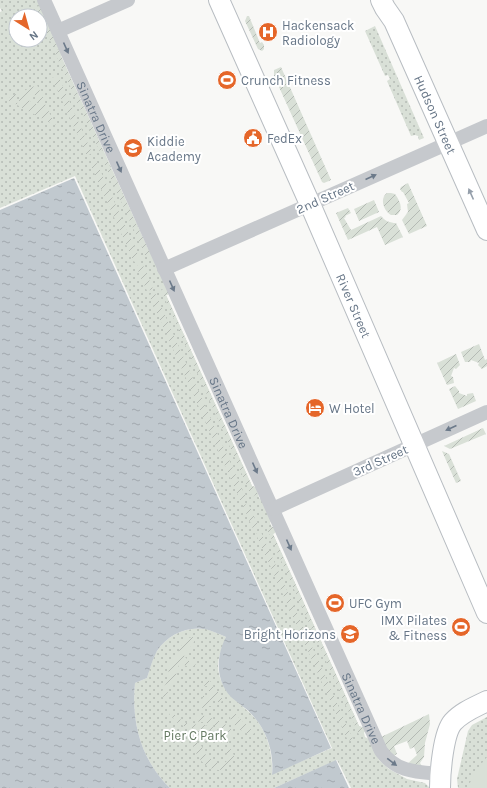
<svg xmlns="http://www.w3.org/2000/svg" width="487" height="788" viewBox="0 0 487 788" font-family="Karla,sans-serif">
<defs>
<pattern id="park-dots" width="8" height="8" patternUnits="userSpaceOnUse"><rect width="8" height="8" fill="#d9e0d7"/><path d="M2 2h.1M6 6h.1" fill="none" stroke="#b4bab4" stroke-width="1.8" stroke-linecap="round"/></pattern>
<pattern id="garden-furrows" width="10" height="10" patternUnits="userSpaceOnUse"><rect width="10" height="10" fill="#d9e0d7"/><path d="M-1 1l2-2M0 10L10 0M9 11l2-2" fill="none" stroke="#b4bab4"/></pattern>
<pattern id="water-ripples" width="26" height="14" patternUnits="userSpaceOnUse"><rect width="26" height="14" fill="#c1c9cf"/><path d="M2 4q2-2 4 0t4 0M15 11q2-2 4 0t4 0" fill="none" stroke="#a1a8ae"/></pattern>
</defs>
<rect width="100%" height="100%" fill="#f8f8f6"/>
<path fill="url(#park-dots)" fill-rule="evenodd" d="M0 0H39L63 53 61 56 148 249H150L169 294 166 295 252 486 257 488 259 498 261 499 272 520 270 523 272 527 276 528 275 533 273 534 359 726 362 727 365 731 364 733 365 737 369 739 379 760 389 769 407 779 425 783 430 788H351L337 760 274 788H170C141 760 131 722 135 683L147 678C150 669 152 659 157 651 167 635 187 626 206 629 213 631 219 634 226 637 223 646 218 656 218 666 219 689 235 699 250 713 267 729 273 752 272 774L332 748 75 176 0 208V12L2 11 0 8ZM16 16H40V40H16Z
M375 26 424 138 419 140 418 136 415 135 411 136 387 81 390 79 388 75 385 76 365 31Z
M487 717V788H458L457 779 468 731 472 725Z"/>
<path fill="url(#garden-furrows)" d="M40 6 57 45 53 47 35 7Z
M247 16H249L260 43 262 42 264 45V49L262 51 258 49 245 21Z
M58 49 63 53 61 56 103 150 100 152 54 51Z
M281 67 331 180 324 183 322 182 274 76V70Z
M58 75 92 153 87 156 52 78Z
M37 85 45 102 41 103 36 102V96L33 94 28 96V100L38 105 45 104 56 126 6 99 16 94 17 97 16 99 18 105 20 104 19 100 21 98 19 93Z
M107 160 148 249H150L151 255 146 257 103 161Z
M97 163 140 259 134 262 91 166Z
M408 183 427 226 409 234 402 220 408 212 407 204 409 203 403 192H402L400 189 401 187Z
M387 193H391L395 194C400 201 404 209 397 215H391C384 211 379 199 387 193Z
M374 200 379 212 359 221 354 209Z
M348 208 351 213 345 216 346 217 344 218 351 230 381 216C385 221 390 223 396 223L403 237 385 245 377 227 348 240 336 213Z
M142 263 153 289 147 291 136 266Z
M166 288 169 294 166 295 252 486 257 488V494L252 497 161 290Z
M155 293 247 500 241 502 149 295Z
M479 344 485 360 487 359V366L482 369 478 365 479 363 471 360 470 362H465L461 352Z
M456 354 460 365 456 369 454 368 451 376 453 377 454 383 447 385 437 363Z
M455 386 459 391V393L467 396V394L473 393 476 401 458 409 449 389Z
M483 428 486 434 450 449 444 446Z
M442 451 449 454 461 481 456 483Z
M248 503 259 528 254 531 243 506Z
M272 527 276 528V531L273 534 359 726 364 728 365 731 359 735 267 529Z
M261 532 353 739 348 741 256 534Z
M193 637 195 638C194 647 186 649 184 656L189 661H196V664L191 668 182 664 179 665 176 673 178 678 169 688 167 695V702C155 689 170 685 169 674 169 670 166 669 167 665 169 661 174 660 176 656 183 648 179 639 193 637Z
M208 680 211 682 215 692H218L223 700 221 702H218L216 697 209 701 212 706H206L202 708 199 706V702L202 700 203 696H209V686H204Z
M171 711C176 716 180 720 186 723 192 725 198 724 204 725 214 726 225 733 228 743H222L210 730C203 728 192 734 197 742 199 744 201 745 202 747 205 750 205 753 206 756L220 764 226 762 228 758 224 748 230 747C231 749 233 753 234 756 234 759 232 762 230 764 216 783 183 753 196 728 185 729 177 723 170 715L169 713Z
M231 712 235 713C240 720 252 728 254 734 243 734 234 727 230 718Z
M199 713C209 720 234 721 233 737H230C219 725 208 722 192 721Z
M429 714 430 724 425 743 424 757 420 763 422 766H405L417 755 414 747 410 749 407 741 394 746 397 754 391 757 379 738Z"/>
<path fill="#d9e0d7" d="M487 757V788H467L478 768Z"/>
<path fill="url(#water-ripples)" d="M74 178 331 748 272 775C274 754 268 733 254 717 248 709 239 704 231 697 215 680 216 656 226 637 219 634 213 631 205 629 187 626 167 635 157 651 152 660 150 669 147 678L135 683C131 722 141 760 170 788H0V210Z
M336 760 349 788H274Z"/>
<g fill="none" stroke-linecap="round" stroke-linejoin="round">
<g stroke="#b8bdc2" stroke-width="22">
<g id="secondary">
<path id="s2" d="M219 0 310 204 487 613"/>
<path id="s3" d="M381 0 385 8 394 21 487 230"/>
<path d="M440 788C440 774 443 733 453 722 462 712 475 707 487 701"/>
</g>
</g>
<g stroke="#c6c9cd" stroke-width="14">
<path id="s1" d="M44 0 381 751C396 772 416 772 440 774"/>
<path d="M58 31 128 0"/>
<path d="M164 269 487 126"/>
<path d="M273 509 487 412"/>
</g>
<use href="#secondary" stroke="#fff" stroke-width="20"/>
</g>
<defs><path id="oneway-solid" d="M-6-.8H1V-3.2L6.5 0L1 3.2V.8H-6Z"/></defs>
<g fill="#6c7a8a">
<use href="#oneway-solid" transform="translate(66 48) rotate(66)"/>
<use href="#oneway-solid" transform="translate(119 167) rotate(66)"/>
<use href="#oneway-solid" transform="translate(371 177) rotate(-24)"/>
<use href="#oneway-solid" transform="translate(172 286) rotate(66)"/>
<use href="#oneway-solid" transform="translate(451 428) rotate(156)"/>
<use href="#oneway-solid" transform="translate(255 468) rotate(66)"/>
<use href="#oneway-solid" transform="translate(289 545) rotate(66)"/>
<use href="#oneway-solid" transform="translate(392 762) rotate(37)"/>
</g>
<use fill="#959fab" href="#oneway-solid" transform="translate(471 194) rotate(-114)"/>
<defs>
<g id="hospital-disc" transform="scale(1)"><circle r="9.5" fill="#e56629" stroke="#fff"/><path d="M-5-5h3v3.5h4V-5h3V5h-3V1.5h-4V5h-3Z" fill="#fff"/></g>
<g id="stadium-disc" transform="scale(1)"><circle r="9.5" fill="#e56629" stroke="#fff"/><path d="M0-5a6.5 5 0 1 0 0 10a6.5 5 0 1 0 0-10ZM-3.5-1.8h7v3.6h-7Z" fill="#fff"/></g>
<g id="civic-disc" transform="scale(1)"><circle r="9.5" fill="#e56629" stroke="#fff"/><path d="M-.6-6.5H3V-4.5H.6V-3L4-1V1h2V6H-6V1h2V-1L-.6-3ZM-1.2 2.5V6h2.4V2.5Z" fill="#fff"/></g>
<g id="school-disc" transform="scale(1)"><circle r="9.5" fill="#e56629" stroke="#fff"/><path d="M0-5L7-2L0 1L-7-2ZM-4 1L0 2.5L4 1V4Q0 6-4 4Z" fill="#fff"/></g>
<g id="hotel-disc" transform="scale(1)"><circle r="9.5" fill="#e56629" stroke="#fff"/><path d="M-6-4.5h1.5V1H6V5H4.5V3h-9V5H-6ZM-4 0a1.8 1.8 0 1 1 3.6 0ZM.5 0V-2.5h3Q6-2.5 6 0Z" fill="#fff"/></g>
</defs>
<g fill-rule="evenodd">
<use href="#hospital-disc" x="268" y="32"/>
<use href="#stadium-disc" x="227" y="80"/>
<use href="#civic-disc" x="253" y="138"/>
<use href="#school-disc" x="133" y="148"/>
<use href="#hotel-disc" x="315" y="408"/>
<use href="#stadium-disc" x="335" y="603"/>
<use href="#stadium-disc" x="461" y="627"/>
<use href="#school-disc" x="350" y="634"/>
</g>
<g text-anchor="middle" stroke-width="4" stroke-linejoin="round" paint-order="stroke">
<g font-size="13" fill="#677687" stroke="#fff" text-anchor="start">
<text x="282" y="30">Hackensack<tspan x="282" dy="15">Radiology</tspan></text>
<text x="241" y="85">Crunch Fitness</text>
<text x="267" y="143">FedEx</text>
<text x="147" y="146">Kiddie<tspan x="147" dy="15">Academy</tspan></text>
<text x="329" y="413">W Hotel</text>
<text x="349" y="608">UFC Gym</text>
<text x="447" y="625" text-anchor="end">IMX Pilates<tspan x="447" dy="15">&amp; Fitness</tspan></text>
<text x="336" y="639" text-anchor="end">Bright Horizons</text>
</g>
<g font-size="13" fill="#677687" stroke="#fff">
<text dy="5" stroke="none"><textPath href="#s3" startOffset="127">Hudson Street</textPath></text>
<text dy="5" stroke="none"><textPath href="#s1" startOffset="128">Sinatra Drive</textPath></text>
<text transform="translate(325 197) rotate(-24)" y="5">2nd Street</text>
<text dy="5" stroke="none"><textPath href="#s2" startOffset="334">River Street</textPath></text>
<text dy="5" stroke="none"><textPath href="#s1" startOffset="452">Sinatra Drive</textPath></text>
<text transform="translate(380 460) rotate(-24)" y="5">3rd Street</text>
<text dy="5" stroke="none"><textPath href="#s1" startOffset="776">Sinatra Drive</textPath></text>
</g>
<g font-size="13" fill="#657962" stroke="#fff">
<text x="195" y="740">Pier C Park</text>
</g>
</g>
<g transform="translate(28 28) rotate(143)"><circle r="19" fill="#ffffff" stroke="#c2c8cf"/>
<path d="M0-3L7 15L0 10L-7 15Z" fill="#e56629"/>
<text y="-6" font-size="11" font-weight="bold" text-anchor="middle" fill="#677687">N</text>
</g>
</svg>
